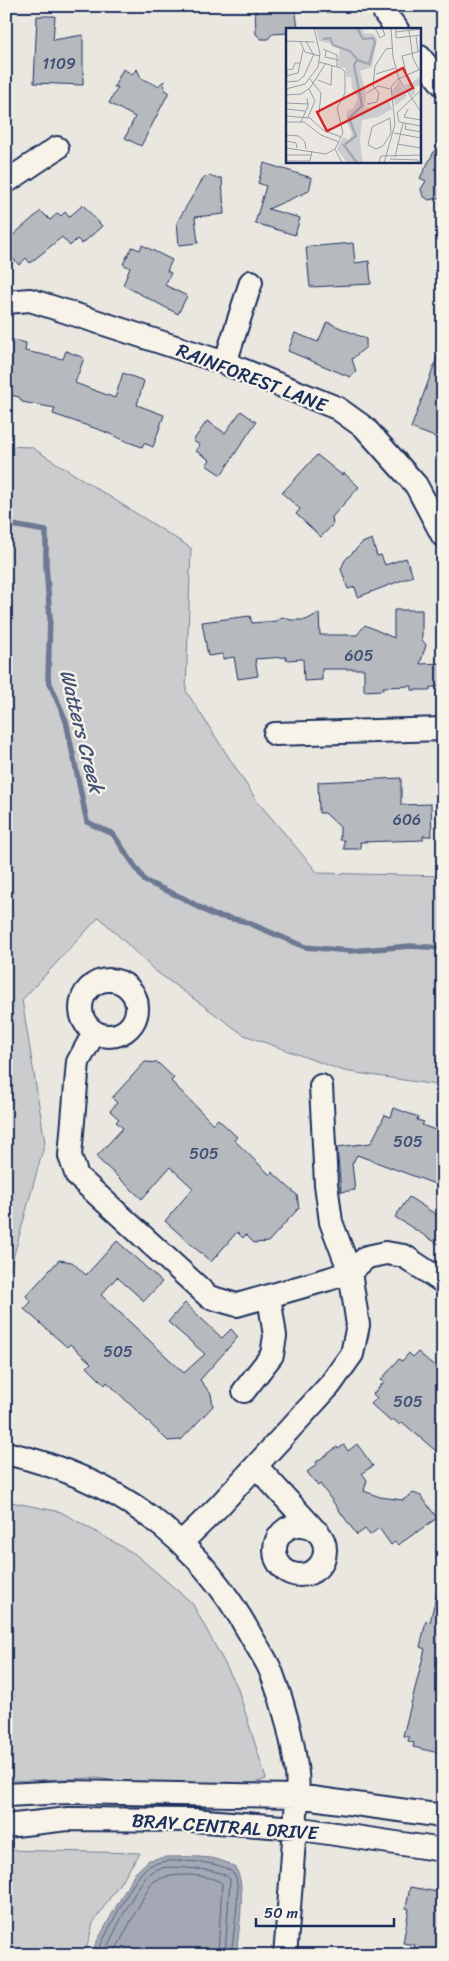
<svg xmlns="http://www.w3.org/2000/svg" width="449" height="1961" viewBox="0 0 449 1961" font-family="Sriracha,sans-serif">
<rect width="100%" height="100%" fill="#eae7e0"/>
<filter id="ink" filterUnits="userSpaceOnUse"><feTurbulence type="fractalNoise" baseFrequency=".02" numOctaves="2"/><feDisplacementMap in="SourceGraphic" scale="10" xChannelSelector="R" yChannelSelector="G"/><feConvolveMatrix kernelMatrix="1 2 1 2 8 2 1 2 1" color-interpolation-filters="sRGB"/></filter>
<g filter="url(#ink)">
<path fill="#cbcccd" stroke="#737e96" d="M6 446 31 447 191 548 186 691 257 801 318 873 443 876V1086L344 1071 244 1035 154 970 99 917 22 1000 45 1142 6 1284Z
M6 1501 61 1512 135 1554 192 1603 237 1686 266 1779 249 1785 122 1782 96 1778 6 1781Z
M6 1850 140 1853 93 1923 85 1955H6Z"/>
<path fill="#a3a8b4" stroke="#6d7892" d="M166 1857C186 1857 217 1854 234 1867 248 1878 238 1937 236 1955H94V1947L134 1874 149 1860Z"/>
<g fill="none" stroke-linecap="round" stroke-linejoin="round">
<path stroke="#515f80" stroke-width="1" d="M99 1955V1948C109 1930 134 1874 149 1866 165 1858 189 1861 206 1863 215 1864 233 1868 236 1878 241 1895 232 1935 232 1955
M105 1955 106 1949C115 1932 137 1882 151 1872 162 1864 184 1868 197 1869 208 1870 222 1871 230 1879L225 1955
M113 1955 150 1885C162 1871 207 1873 222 1883L218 1955"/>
<path stroke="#6d7892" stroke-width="5.5" d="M6 524 46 531V565L50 618 48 679 66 721 87 822 113 834 145 881 183 898 213 915 244 921 305 947 350 951 411 946 443 948"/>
</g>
<path fill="#b6babf" stroke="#1b2f5e" d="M255 6H295L298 29H288V33L272 34 268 39H261L256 34Z
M37 16H55L53 40 83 35V85L34 83Z
M123 69 132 74 137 69 141 78 158 86 164 81 165 90 169 92 141 146 125 138 135 117 109 103 118 87H114Z
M443 135V197L429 200 423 196 421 189 426 181 420 178Z
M264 163 312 178 309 191 268 209 300 218 295 235 255 223 266 186 258 183Z
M211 176 214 178H222L224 214 195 217 198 243 179 245 177 222 204 177Z
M83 205 102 226 82 244 77 239 70 246 62 237 30 263 26 258 19 265 6 251V241L41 211 50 220 58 213 61 216 65 212 69 217Z
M353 243 355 263 369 261 371 284 310 287 306 247Z
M142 245 172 260 167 271 171 273 165 285 187 296 178 314 123 285 130 268 123 264 132 247 140 250Z
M327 322 366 339V347L352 359 356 372 350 377 288 351 295 333 318 342Z
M6 338 26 343 25 351 63 359 66 351 84 358 75 383 115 398 123 373 144 381 137 405 164 415 153 447 144 443 142 447 128 442 103 431 53 414 55 408 22 402 19 397 6 394Z
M441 347H443V440L411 428Z
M241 411 256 422 221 475 206 465 210 460 196 451 200 445 193 441 207 421 225 433Z
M317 455 342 475 344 473 359 487 332 517 333 524 321 537 296 514 300 509 282 493Z
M372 539 377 556 381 555 385 565 406 558 413 576 358 597 355 587 348 589 341 569 345 560 362 543Z
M394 610H422V640L426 645 420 664 443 663V687H430V690H412V686L383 687V690L364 691V669H322V680L304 681 303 659 286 660V657L255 659 258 676 238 679 234 657 223 659V654L208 656 202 622 250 616 252 623 276 621 282 617 291 620H306L319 613 320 635H357L365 625 394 638Z
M401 778V805L431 804 432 836H423V840L360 842 361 849H344V840H340V827L325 813H319L318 782Z
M145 1062 158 1063 174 1078 171 1081 213 1124 218 1119 237 1137 234 1140 270 1175 272 1172 297 1195 299 1208 268 1242 254 1243 246 1235 243 1238 237 1232 211 1262 165 1221 193 1188 170 1167 142 1199 96 1157 123 1128 116 1122 119 1119 110 1111 117 1103 112 1098Z
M394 1108 418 1117 417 1120 424 1122 422 1125 443 1133V1187L357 1155 352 1164 355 1190 341 1192 337 1147 371 1143 385 1115 391 1117Z
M409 1197 443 1219V1247L395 1217Z
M117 1241 162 1282 144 1301 117 1277 101 1295 184 1373 205 1354 168 1322 185 1303 222 1338 231 1329 238 1337 200 1380 211 1394 213 1406 181 1440 168 1441 107 1382 105 1385 87 1367 91 1363 70 1344 67 1347 24 1309 31 1302 26 1296 59 1260 72 1262 86 1275Z
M418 1352 443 1373V1457L402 1422 400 1425 393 1419 391 1422 371 1404 377 1398 373 1394 384 1382 381 1380 399 1359 402 1361 409 1353 413 1357Z
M357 1444 373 1466 362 1473 367 1480 364 1491 380 1497 403 1500 413 1493 421 1496 437 1518 398 1545 395 1542 391 1545 379 1528 370 1535 365 1529 357 1535 320 1484 318 1486 307 1472 317 1464 316 1462 337 1447 338 1449 344 1445 348 1451Z
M437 1592H443V1754L413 1747 414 1743 408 1741 409 1737 403 1736 425 1649 420 1647 426 1621 430 1622Z
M410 1887 443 1893V1955H414L415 1945 403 1943 409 1909 406 1908Z"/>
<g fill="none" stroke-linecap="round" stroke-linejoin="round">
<g stroke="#1b2f5e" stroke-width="26">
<path id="minor" d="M385 14 397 29
M420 57 443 85
M6 182 57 148
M6 302 30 300 225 363 337 408 365 428 416 485 443 536
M225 363 251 282
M275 734 443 729
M81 1008a28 28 0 1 1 56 0a28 28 0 1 1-56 0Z
M94 1033 78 1062 70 1156 77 1176 209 1297 237 1305 329 1279 350 1272 367 1257 386 1253 404 1256 443 1282
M244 1391 272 1355 275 1336 269 1296
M6 1453C116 1478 196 1536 250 1634 257 1647 267 1660 272 1674 284 1705 293 1740 297 1773 299 1791 296 1809 295 1826 292 1869 289 1912 285 1955
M256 1466 312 1527
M275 1550a25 25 0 1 1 50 0a25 25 0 1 1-50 0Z
M182 1542 219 1506 330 1385 352 1354 358 1325 350 1272 331 1222 326 1184 321 1086
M6 1795 66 1792 297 1796 443 1816
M6 1826 68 1819 193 1820 295 1828 443 1850"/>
</g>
<use href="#minor" stroke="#f7f3e8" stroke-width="22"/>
</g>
</g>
<g text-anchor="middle" stroke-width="4.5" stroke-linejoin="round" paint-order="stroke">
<g font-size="16" fill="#425276">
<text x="59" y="69">1109</text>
<text x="359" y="661">605</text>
<text x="407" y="825">606</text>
<text x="408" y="1147">505</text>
<text x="204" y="1159">505</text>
<text x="118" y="1357">505</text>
<text x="408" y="1407">505</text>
</g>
<g font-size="19" fill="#1b2f5e" stroke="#f7f3e8">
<text transform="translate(252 377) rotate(21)" y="7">RAINFOREST LANE</text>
<text transform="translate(225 1826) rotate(4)" y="7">BRAY CENTRAL DRIVE</text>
</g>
<g font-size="20" font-style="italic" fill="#445378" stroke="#f7f3e8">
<text transform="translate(82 731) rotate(76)" y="7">Watters Creek</text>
</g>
</g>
<g transform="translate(286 28)">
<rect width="135" height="135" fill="#eae7e0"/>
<path d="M30 0H76L78 5 88 6 91 11 86 39 74 43 80 65 79 79 84 80 103 72 106 81 92 89 76 92 74 113 77 135H61L51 121 57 109 63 112 66 106 60 92 61 83 67 80 72 70 66 60 65 49H61L59 40 52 38 54 18 33 13ZM135 47V57L129 58V66L125 68 119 56H125ZM113 52 121 68 109 78 106 63Z" fill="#cbcccd"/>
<path fill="none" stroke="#a3a8b4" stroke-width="2.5" d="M37 11 44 10 47 17 64 23 72 32M71 135 58 117 70 108 63 90 76 78 68 37 71 32 83 36 89 14 87 10 77 11 71 0"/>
<path fill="none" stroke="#979dac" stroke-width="1" d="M89 0 94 10 99 7 96 0M105 0 107 29 113 51 135 84M110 0V10L135 7M123 3 127 30 133 42M110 4 135 1M130 8 132 24M0 13 28 14M14 13 19 24 34 28M20 13 28 28M37 21 51 27V39M40 23 39 29 53 32M0 30 1 48M1 42 7 41 9 35H14M120 44 116 28 135 23M90 46 109 40M0 48 12 45 17 22M24 51 35 65 33 86M32 52 45 57 46 37M0 54 12 53 18 48 27 28M0 61 19 56 32 39 34 26 28 0M135 62 111 85 113 94 135 98M81 65 92 58 104 61M0 67 15 66 24 60 40 35M0 75 23 76M84 76H81L91 74 93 65 87 58 89 38 100 21 107 20M0 81 19 83M122 81 118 89 135 92M0 88 24 90 37 102 55 109M22 89 29 73 23 61M104 90 105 105 97 118 90 121 82 117 86 99ZM0 94H18L35 107 53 114M15 94 22 78 21 70M120 96 119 101 135 104M108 105 135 110M0 107 13 108 19 114 20 121M0 113 10 115 11 120M111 116 135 120M0 120 40 126 49 121 57 105 51 80 59 65V44L55 40 33 34M49 121 56 135M0 127H25M109 129 117 95M104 131 132 132V135M0 133H24L26 123M93 134 95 128 135 127M98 135 109 96 105 59 112 51 135 41"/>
<path fill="#d62828" fill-opacity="0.15" stroke="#d62828" stroke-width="2.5" d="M117 40 127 60 41 103 31 84Z"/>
<rect width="135" height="135" fill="none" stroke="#1b2f5e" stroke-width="2.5"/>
</g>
<rect width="449" height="1961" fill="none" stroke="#f7f3e8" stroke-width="25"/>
<rect x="12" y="12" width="424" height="1936" fill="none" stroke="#1b2f5e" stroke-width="2" filter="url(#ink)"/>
<path d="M256 1918v8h138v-8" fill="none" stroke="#1b2f5e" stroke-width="2.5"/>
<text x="264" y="1918" font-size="15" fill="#1b2f5e" stroke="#f7f3e8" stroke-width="4" paint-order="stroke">50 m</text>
</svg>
